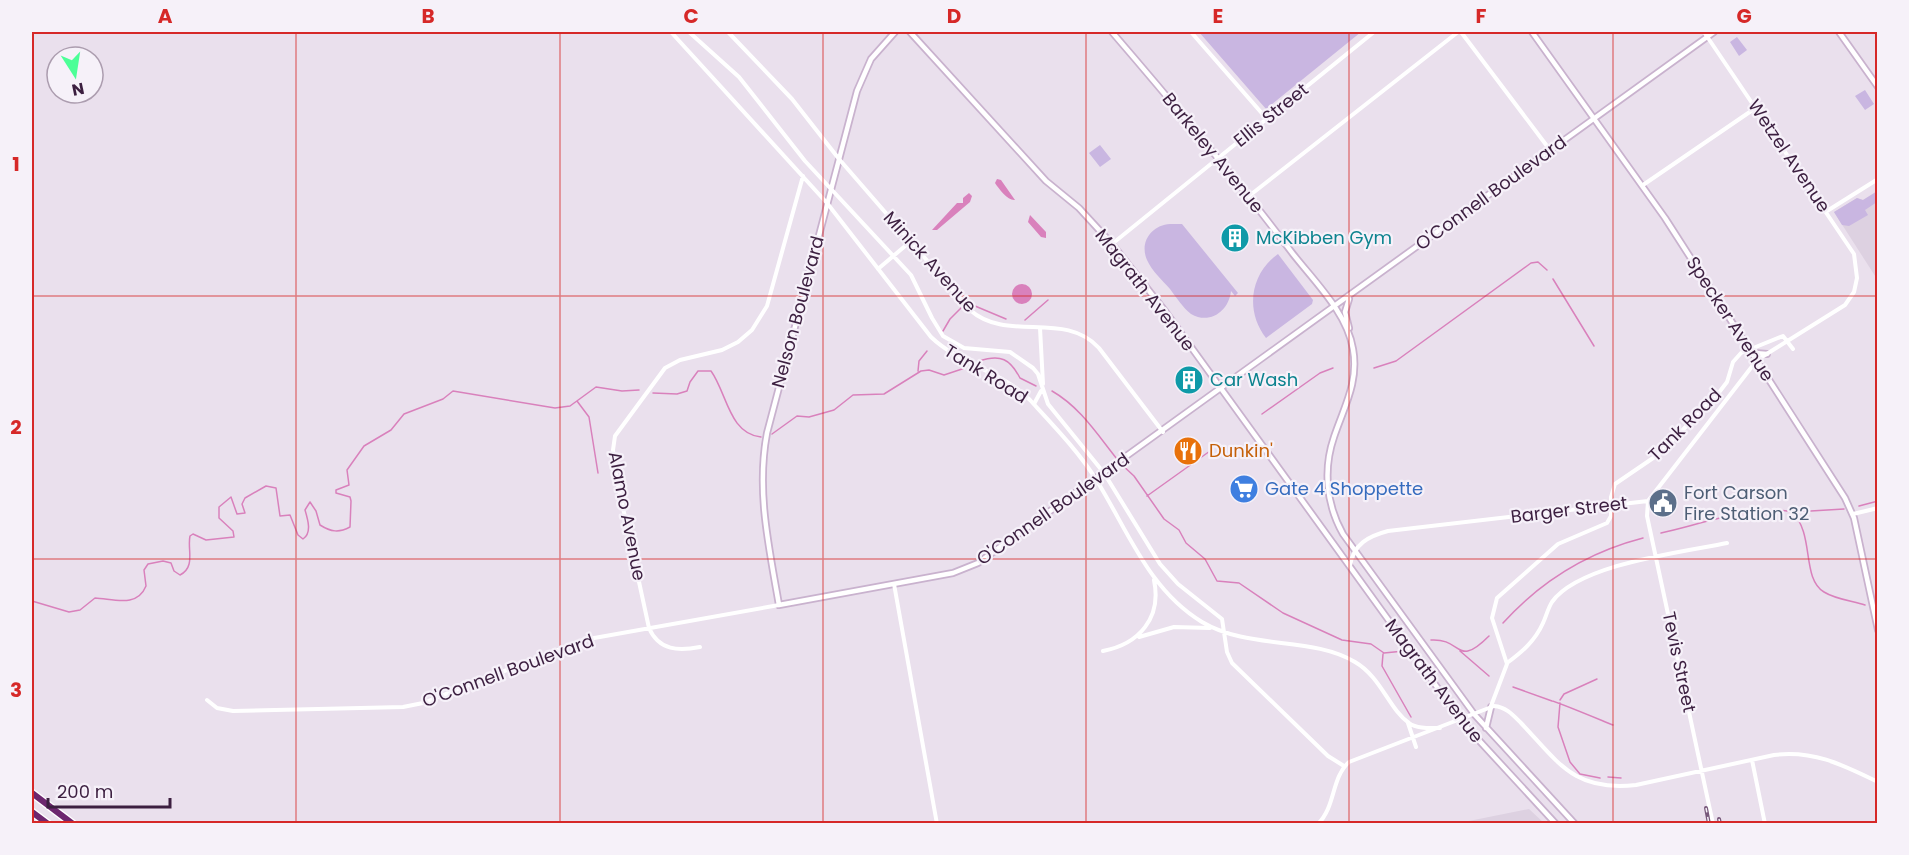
<svg xmlns="http://www.w3.org/2000/svg" width="1909" height="855" viewBox="0 0 1909 855" font-family="Poppins,sans-serif">
<rect width="100%" height="100%" fill="#eae0ed"/>
<path fill="#ddd1e1" d="M1877 185V279L1834 212 1857 198 1863 200 1877 191Z
M1529 809 1544 823H1459Z"/>
<path fill="#c9b6e1" d="M1199 32H1361L1266 109Z
M1737 37 1747 50 1739 56 1730 42Z
M1865 90 1874 104 1865 110 1855 96Z
M1100 145 1111 159 1100 167 1089 153Z
M1876 192 1877 202 1865 210 1868 215 1849 226 1842 225 1834 212 1857 198 1863 200Z
M1170 224H1182L1238 293 1235 296 1231 291C1229 311 1210 325 1191 314 1183 308 1176 297 1170 289 1162 280 1152 271 1147 260 1139 242 1152 225 1170 224Z
M1278 254 1313 300 1312 304 1266 338C1245 311 1250 274 1278 254Z"/>
<path fill="#d981bc" d="M997 179 1001 180 1015 200C1008 201 999 189 995 183Z
M969 193 972 196 970 202 937 230H932L957 203H963V198Z
M1030 215 1046 232V238L1041 237 1028 222Z
M1012 294a10 10 0 1 1 20 0a10 10 0 1 1-20 0Z"/>
<g fill="none" stroke-linecap="round" stroke-linejoin="round">
<path stroke="#d981bc" stroke-width="1.5" d="M1553 279 1594 346
M975 306 1006 319
M1025 320 1048 300
M943 331 950 319 961 308
M979 361C1001 354 1010 359 1020 378L1036 386
M1374 368 1396 361 1531 263 1538 262 1547 270
M918 371 919 361 927 351
M1052 391C1080 407 1097 434 1117 459
M653 393 677 394 687 391 690 382 698 371H711C727 393 729 434 761 437
M577 401 589 417 598 473
M1262 414 1320 373 1333 368
M772 434 797 416 809 417 834 410 853 395 884 394 921 371 929 370 944 375 965 368
M1120 463 1134 476 1164 519 1179 530 1186 543 1205 559 1217 581 1239 583 1283 613 1342 640 1371 644 1384 653 1404 651
M1147 496 1210 451
M1859 506 1878 501
M1794 512 1844 509
M1661 533C1698 525 1756 504 1792 512 1815 534 1801 578 1824 592 1835 599 1852 601 1865 605
M32 601 69 612 80 610 95 598C114 599 137 608 146 586L144 570 148 564 163 561 171 563 174 571 180 575C196 567 187 549 190 536L193 534 206 540 234 537 233 531 219 518V507L231 497 237 514 245 513 242 504 245 498 266 486 276 488 280 516 290 515 298 535 303 539C312 533 308 520 305 510L310 502 316 511 320 525C331 532 339 533 350 527L351 501 350 497 336 493V490L349 485 347 470 364 446 391 430 404 414 443 399 453 391 555 408 570 406 596 387 622 391 639 390
M1503 623C1541 581 1589 552 1643 538
M1431 640C1463 638 1456 669 1489 636
M1460 651 1489 676
M1383 654 1382 666 1411 717
M1513 687 1552 701C1555 701 1603 721 1613 725
M1560 700 1564 694 1597 679
M1560 703 1558 727 1570 762 1580 774 1600 778
M1608 777 1621 778"/>
<g stroke="#c9b2ce" stroke-width="8">
<path id="secondary" d="M895 32 871 59 857 91 767 433C756 491 769 547 779 605L953 573 978 563 1714 32
M910 32 1046 181 1079 208 1112 244 1165 311 1463 723 1556 824
M1112 32C1174 104 1235 177 1293 254 1315 282 1347 313 1353 349 1359 382 1344 407 1334 437 1323 469 1326 504 1343 534L1474 714 1575 824
M1532 32 1665 218 1845 498 1854 518 1878 630
M1839 32 1878 87
M1349 299 1345 312 1349 328
M1754 353 1767 354
M1486 728 1491 707"/>
</g>
<g stroke="#fff" stroke-width="9">
<path id="highway" d="M32 793 73 824
M32 812 48 824"/>
</g>
<path stroke="#fff" stroke-width="4" d="M671 32 827 203 931 337C959 364 1003 372 1030 400 1053 425 1080 453 1097 481 1128 531 1149 590 1202 622 1249 650 1312 636 1355 662 1381 677 1389 709 1409 723 1417 729 1430 728 1440 728
M689 32 739 77 805 161 911 275 932 318 943 336 964 348 1010 352 1033 368 1038 374 1048 404 1104 473 1160 564 1178 584 1222 619 1227 652 1232 663 1328 756 1344 766
M728 32 792 99 839 159 970 310C1007 343 1065 310 1099 348L1163 432
M1191 32 1266 118
M1461 32 1550 150
M1643 185 1757 107
M1249 196 1458 32
M1827 211 1878 179
M1112 244 1374 32
M878 269 911 241
M1040 328 1043 384
M1034 404 1041 391
M1648 501 1647 516 1713 824
M1853 514 1878 508
M1350 566C1353 544 1369 536 1388 531L1648 501 1757 360 1845 305 1854 292 1857 278 1854 254 1704 32
M894 584 937 824
M1139 637 1174 627 1210 628
M700 647C679 651 659 651 649 628L615 471 613 450 615 436 665 368 680 360 722 350 738 342 752 330 767 306 803 176
M1103 651C1139 644 1162 618 1154 580
M1507 663C1522 652 1535 641 1543 623 1546 617 1548 608 1552 602 1579 564 1683 552 1727 543
M207 700 217 708 233 711 403 707 423 703 583 640 779 605
M1491 706 1507 664 1492 618 1497 598 1558 544 1607 523 1611 516V497L1615 484 1659 454 1717 395 1727 382 1733 362 1741 353 1783 336 1793 349
M1408 723 1416 747
M1752 760 1765 824
M1318 824C1336 806 1331 778 1349 762L1494 706C1506 707 1513 715 1521 723 1559 763 1574 792 1636 785L1774 755C1814 750 1843 765 1878 782"/>
<use href="#secondary" stroke="#fff" stroke-width="4.5"/>
<use href="#highway" stroke="#6d276f" stroke-width="6"/>
<g stroke="#78597b" stroke-width="4">
<path id="rail" d="M1706 808 1709 824
M1719 819 1720 824"/>
</g>
<use href="#rail" stroke="#f6f1f9" stroke-width="1.5" stroke-dasharray="4.5" stroke-linecap="butt"/>
</g>
<path fill="none" stroke="#d62828" stroke-width="1.5" stroke-opacity="0.55" d="M296 32V824M560 32V824M823 32V824M1086 32V824M1349 32V824M1613 32V824M32 296H1878M32 559H1878"/>
<defs>
<g id="building-disc" transform="scale(1.5)"><circle r="9.5" fill="#0f9aa8" stroke="#f6f1f9"/><path d="M-4-6H4V6H1V3H-1V6H-4ZM-2.5-4.3h1.7v1.8h-1.7ZM.8-4.3h1.7v1.8H.8ZM-2.5-1h1.7V.8h-1.7ZM.8-1h1.7V.8H.8Z" fill="#fff"/></g>
<g id="restaurant-disc" transform="scale(1.5)"><circle r="9.5" fill="#e8710a" stroke="#f6f1f9"/><path d="M-5-6h1v4h1v-4h1v4h1v-4h1v5L-1.5 .5V6h-2V.5L-5-1ZM5-6V6H3V1.5H1.5Q1.5-4 5-6Z" fill="#fff"/></g>
<g id="supermarket-disc" transform="scale(1.5)"><circle r="9.5" fill="#3f7fe0" stroke="#f6f1f9"/><path d="M-6-5.5h2.5l.6 2H6L4.5 2H-2.5L-4.4-4H-6ZM-1.5 3.2a1.3 1.3 0 1 0 .1 0ZM3 3.2a1.3 1.3 0 1 0 .1 0Z" fill="#fff"/></g>
<g id="civic-disc" transform="scale(1.5)"><circle r="9.5" fill="#5c6f8a" stroke="#f6f1f9"/><path d="M-.6-6.5H3V-4.5H.6V-3L4-1V1h2V6H-6V1h2V-1L-.6-3ZM-1.2 2.5V6h2.4V2.5Z" fill="#fff"/></g>
</defs>
<g fill-rule="evenodd">
<use href="#building-disc" x="1235" y="238"/>
<use href="#building-disc" x="1189" y="380"/>
<use href="#restaurant-disc" x="1188" y="451"/>
<use href="#supermarket-disc" x="1244" y="489"/>
<use href="#civic-disc" x="1663" y="503"/>
</g>
<g text-anchor="middle" stroke-width="4.5" stroke-linejoin="round" paint-order="stroke">
<g font-size="18" fill="#3c1f40" stroke="#f6f1f9">
<text transform="translate(1271 115) rotate(-39)" y="6">Ellis Street</text>
<text transform="translate(1213 153) rotate(51)" y="6">Barkeley Avenue</text>
<text transform="translate(1789 156) rotate(56)" y="6">Wetzel Avenue</text>
<text transform="translate(1491 193) rotate(-36)" y="6">O'Connell Boulevard</text>
<text transform="translate(930 262) rotate(48)" y="6">Minick Avenue</text>
<text transform="translate(1145 290) rotate(52)" y="6">Magrath Avenue</text>
<text transform="translate(798 312) rotate(-75)" y="6">Nelson Boulevard</text>
<text transform="translate(1730 319) rotate(57)" y="6">Specker Avenue</text>
<text transform="translate(986 374) rotate(32)" y="6">Tank Road</text>
<text transform="translate(1685 425) rotate(-45)" y="6">Tank Road</text>
<text transform="translate(1053 509) rotate(-35)" y="6">O'Connell Boulevard</text>
<text transform="translate(1569 510) rotate(-7)" y="6">Barger Street</text>
<text transform="translate(627 516) rotate(79)" y="6">Alamo Avenue</text>
<text transform="translate(1679 662) rotate(78)" y="6">Tevis Street</text>
<text transform="translate(508 671) rotate(-20)" y="6">O'Connell Boulevard</text>
<text transform="translate(1434 681) rotate(53)" y="6">Magrath Avenue</text>
</g>
<g font-size="18" fill="#0d838f" stroke="#f6f1f9" text-anchor="start">
<text x="1256" y="244">McKibben Gym</text>
<text x="1210" y="386">Car Wash</text>
</g>
<g font-size="18" fill="#c56008" stroke="#f6f1f9" text-anchor="start">
<text x="1209" y="457">Dunkin'</text>
</g>
<g font-size="18" fill="#366cbe" stroke="#f6f1f9" text-anchor="start">
<text x="1265" y="495">Gate 4 Shoppette</text>
</g>
<g font-size="18" fill="#4e5e75" stroke="#f6f1f9" text-anchor="start">
<text x="1684" y="499">Fort Carson<tspan x="1684" dy="21">Fire Station 32</tspan></text>
</g>
</g>
<rect width="1909" height="855" fill="none" stroke="#f6f1f9" stroke-width="66"/>
<g transform="translate(75 75) rotate(168)"><circle r="28" fill="#f6f1f9" stroke="#ac9daf" stroke-width="1.5"/>
<path d="M0-4.5L10 22L0 15L-10 22Z" fill="#4cff97"/>
<text y="-9" font-size="16" font-weight="bold" text-anchor="middle" fill="#3c1f40">N</text>
</g>
<path d="M48 798v9h122v-9" fill="none" stroke="#3c1f40" stroke-width="3"/>
<text x="57" y="798" font-size="18" fill="#3c1f40" stroke="#f6f1f9" stroke-width="4.5" paint-order="stroke">200 m</text>
<rect x="33" y="33" width="1843" height="789" fill="none" stroke="#d62828" stroke-width="2"/>
<g font-size="20" text-anchor="middle" font-weight="bold" fill="#d62828">
<text x="165" y="23">A</text>
<text x="428" y="23">B</text>
<text x="691" y="23">C</text>
<text x="954" y="23">D</text>
<text x="1218" y="23">E</text>
<text x="1481" y="23">F</text>
<text x="1744" y="23">G</text>
<text x="16" y="171">1</text>
<text x="16" y="434">2</text>
<text x="16" y="697">3</text>
</g>
</svg>
